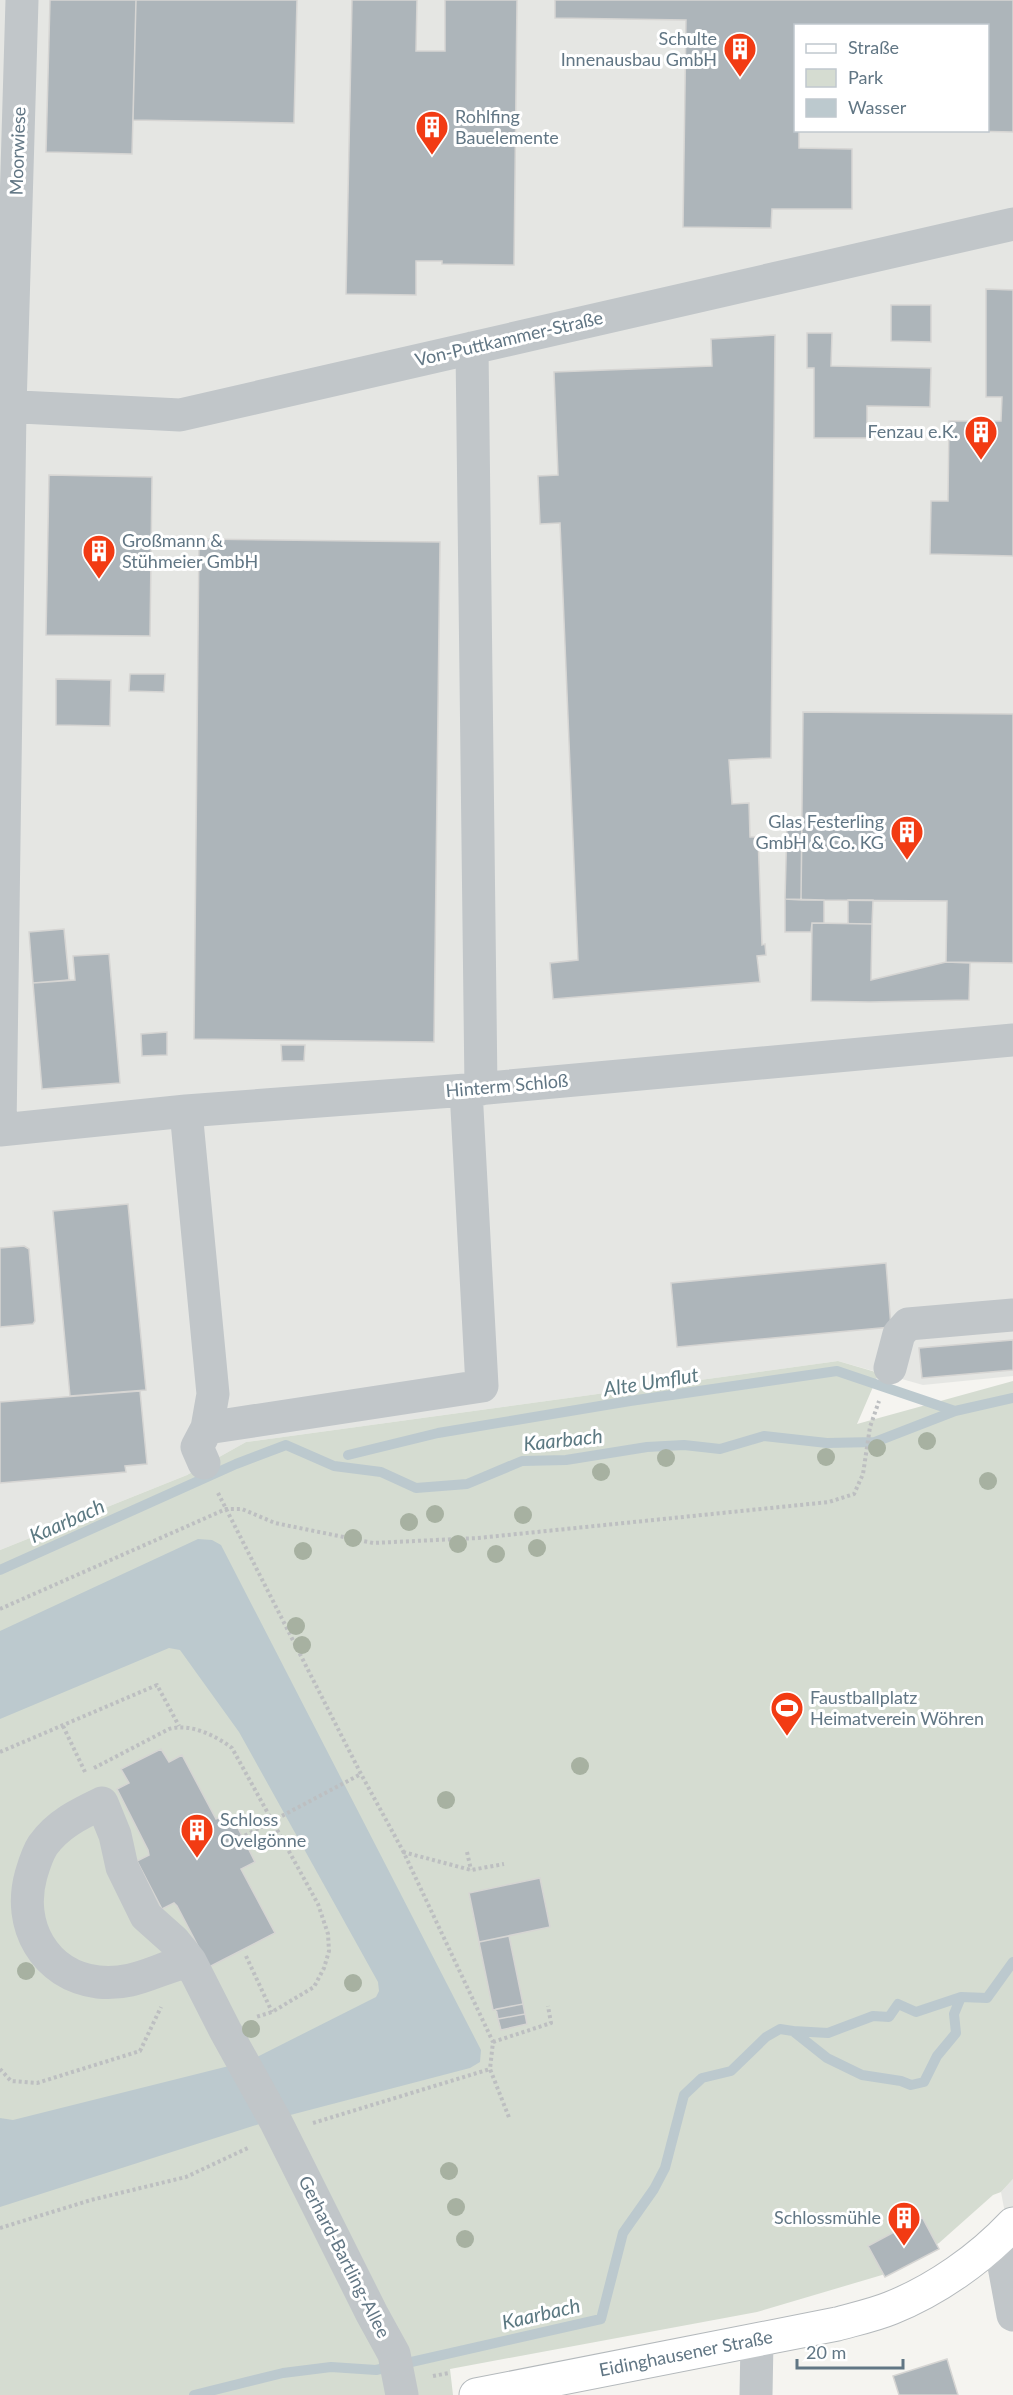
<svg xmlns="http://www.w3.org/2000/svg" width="1013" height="2395" viewBox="0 0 1013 2395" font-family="Lato,sans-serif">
<rect width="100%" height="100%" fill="#f5f4f0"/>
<path fill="#e5e6e3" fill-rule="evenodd" d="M0 0H1013V1376L923 1385 838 1361 246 1442 187 1475 0 1550ZM796 26H988V130H796Z
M1013 2179V2256L1001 2192Z"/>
<path fill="#d5dcd1" d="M838 1361 879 1373 857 1424 1013 1381V2179L1001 2192 993 2195 939 2243 882 2275 757 2312 450 2369 453 2395H0V1550L187 1475 246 1442Z"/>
<path fill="#bcc9ce" d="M198 1539 212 1540 221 1545 481 2050 480 2062 470 2068 275 2119 0 2207V2118L13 2120 249 2061 376 1997 379 1991 378 1982 239 1732 180 1650 169 1648 0 1719V1631Z"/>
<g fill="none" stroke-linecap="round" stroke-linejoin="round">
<path stroke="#bcc9ce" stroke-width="10" d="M348 1455 438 1433 630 1401 837 1371 955 1411
M0 1570 236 1464 286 1445 334 1466 381 1472 416 1488 467 1484 522 1461 566 1460 647 1447 684 1445 720 1449 764 1436 827 1443 875 1442 955 1411 1013 1398
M793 2031 828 2033 873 2016 889 2017 898 2004 916 2012 961 1997
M194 2395 283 2373 331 2367 376 2370 601 2319 623 2233 654 2189 665 2168 684 2095 702 2078 731 2071 766 2037 780 2029 793 2031 827 2058 862 2075 901 2081 911 2085 924 2082 937 2056 956 2033 954 2014 961 1997 987 1998 1013 1962"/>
</g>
<path fill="#adb5ba" stroke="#d6d5d3" stroke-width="1.5" d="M50 0H136L132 154 46 152Z
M136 0H297L294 123 133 120Z
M352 0H417L416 51H445V0H517L514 265 442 264V261H416V295L346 294Z
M555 0H1013V132L925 130H988V26H796V130H799V148L852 149V209H772L771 228 683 227 686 20 555 18Z
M986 289 1013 290V556L930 554 931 501H948L949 421H1001L1002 397H986Z
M891 305H931V342L891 341Z
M807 333H832L831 366 931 368 930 407 867 406V438H814V368H807Z
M775 335 771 758 729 760 732 804 749 803 750 837H758L762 945 765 944 766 955 757 956 760 982 553 999 550 963 578 960 560 523 540 524 538 476 558 475 554 372 712 366 711 339Z
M49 475 152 477 150 636 46 635Z
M199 539 440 542 434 1042 194 1039Z
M130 674H165L164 692 129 691Z
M56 679 111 680 110 726 56 725Z
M803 712 1013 714V963L946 962 947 901 801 900Z
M787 822H802L801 900 785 899Z
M785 899 824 900V923H812L811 932H785Z
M848 900H873L872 924H848Z
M812 923 872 924 871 980 946 962 970 963 969 1000 870 1002 811 1001Z
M64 929 69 980 33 983 29 932Z
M109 954 120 1083 42 1089 33 983 75 980 73 956Z
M167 1032V1055L142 1056 141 1034Z
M281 1045H305L304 1061H282Z
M128 1204 146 1390 70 1396 53 1211Z
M24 1246 29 1249 35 1321 33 1324 0 1327V1248Z
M886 1263 891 1327 677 1347 671 1283Z
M1013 1340V1370L922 1378 919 1348Z
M140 1391 147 1464 125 1466 126 1472 0 1483V1402Z
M161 1749 169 1762 182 1755 216 1819 230 1812 255 1862 241 1869 275 1933 209 1967 177 1906 174 1903 162 1909 137 1861 149 1855 148 1850 117 1789 129 1783 121 1769Z
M540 1878 550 1927 479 1942 469 1893Z
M509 1936 523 2004 493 2010 479 1942Z
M523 2004 525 2014 498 2019 496 2009Z
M525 2014 527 2024 501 2030 498 2019Z
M922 2217 939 2249 885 2277 868 2246Z
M947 2359 958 2395H899L893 2376Z"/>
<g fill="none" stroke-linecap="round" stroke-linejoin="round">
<g stroke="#b4b9bc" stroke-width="35">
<g id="major">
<path id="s1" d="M476 2395 837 2324C855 2319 874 2315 891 2308 936 2290 980 2259 1013 2224"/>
</g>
</g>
<path stroke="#bdbfc1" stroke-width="4" stroke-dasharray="3 3" stroke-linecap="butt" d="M218 1493 361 1774 403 1851 493 2042 490 2069 510 2120
M0 1609 226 1509H242L275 1523 373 1543 478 1538 829 1502 854 1494 863 1474 870 1427 879 1401
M63 1726 86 1774
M0 1752 157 1685 179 1726
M94 1768 169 1729C190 1723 215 1735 232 1748L318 1904 328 1934 329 1951 324 1968 314 1987 272 2012 256 2017
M229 1844 361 1774
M403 1852 471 1870 504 1864
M467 1852 471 1870
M246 1956 272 2012
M493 2042 551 2023 548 2006
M0 2069 11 2081 37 2083 140 2051 161 2007
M313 2123 490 2069
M0 2228 91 2200 186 2177 250 2147
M433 2376 449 2373"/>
<path stroke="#c1c6c9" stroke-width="33" d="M22 0 10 408 0 1130 186 1111 466 1090 1013 1040
M472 348 481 1089
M0 406 180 415 1013 224
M186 1111 213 1394 207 1428 197 1447 204 1463
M890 1368 899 1334 908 1324 1013 1315
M207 1428 482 1386 466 1090
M190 1961C157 1968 135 1986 98 1982 44 1975 17 1925 31 1875 34 1865 37 1854 43 1845 58 1824 79 1814 102 1803L115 1835 122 1867 146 1916 174 1941 190 1961 225 2030 276 2122 372 2314 394 2354 402 2395
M999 2239 1013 2315
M756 2395 757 2341"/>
<use href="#major" stroke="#fff" stroke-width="33"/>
</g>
<g fill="#a7b1a1">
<circle cx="927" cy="1441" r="9"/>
<circle cx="877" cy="1448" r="9"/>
<circle cx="826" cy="1457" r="9"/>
<circle cx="666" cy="1458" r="9"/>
<circle cx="601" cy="1472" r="9"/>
<circle cx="988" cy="1481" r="9"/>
<circle cx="435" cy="1514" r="9"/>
<circle cx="523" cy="1515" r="9"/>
<circle cx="409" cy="1522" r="9"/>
<circle cx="353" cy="1538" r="9"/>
<circle cx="458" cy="1544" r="9"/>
<circle cx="537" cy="1548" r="9"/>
<circle cx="303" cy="1551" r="9"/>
<circle cx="496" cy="1554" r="9"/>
<circle cx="296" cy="1626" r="9"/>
<circle cx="302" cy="1645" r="9"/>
<circle cx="580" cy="1766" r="9"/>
<circle cx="446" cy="1800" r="9"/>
<circle cx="26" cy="1971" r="9"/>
<circle cx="353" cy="1983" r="9"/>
<circle cx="251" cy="2029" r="9"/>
<circle cx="449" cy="2171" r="9"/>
<circle cx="456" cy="2207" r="9"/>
<circle cx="465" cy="2239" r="9"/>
</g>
<defs>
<g id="building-pin" transform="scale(1.725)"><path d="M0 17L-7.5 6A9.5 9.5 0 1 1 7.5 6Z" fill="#f23b13" stroke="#fff"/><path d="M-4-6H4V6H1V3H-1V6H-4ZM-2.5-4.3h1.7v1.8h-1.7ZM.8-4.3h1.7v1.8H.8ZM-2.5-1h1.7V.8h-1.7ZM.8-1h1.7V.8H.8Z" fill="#fff"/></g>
<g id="stadium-pin" transform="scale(1.725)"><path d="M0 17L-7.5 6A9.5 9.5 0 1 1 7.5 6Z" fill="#f23b13" stroke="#fff"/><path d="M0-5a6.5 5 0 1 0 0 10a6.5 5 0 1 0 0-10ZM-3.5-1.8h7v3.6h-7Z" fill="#fff"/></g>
</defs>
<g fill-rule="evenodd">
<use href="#building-pin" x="740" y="49"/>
<use href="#building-pin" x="432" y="127"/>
<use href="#building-pin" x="981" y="432"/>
<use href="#building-pin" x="99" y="551"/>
<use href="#building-pin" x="907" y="832"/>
<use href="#stadium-pin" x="787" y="1708"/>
<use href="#building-pin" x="197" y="1830"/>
<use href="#building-pin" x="904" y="2218"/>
</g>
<g text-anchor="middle" stroke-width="6" stroke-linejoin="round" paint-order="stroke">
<g font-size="18" fill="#617684" stroke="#fff" text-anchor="end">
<text x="717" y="45">Schulte<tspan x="717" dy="21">Innenausbau GmbH</tspan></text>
<text x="455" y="123" text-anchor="start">Rohlfing<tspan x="455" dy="21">Bauelemente</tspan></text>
<text x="958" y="438">Fenzau e.K.</text>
<text x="122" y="547" text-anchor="start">Großmann &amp;<tspan x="122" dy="21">Stühmeier GmbH</tspan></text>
<text x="884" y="828">Glas Festerling<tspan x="884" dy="21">GmbH &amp; Co. KG</tspan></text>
<text x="810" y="1704" text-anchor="start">Faustballplatz<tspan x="810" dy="21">Heimatverein Wöhren</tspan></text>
<text x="220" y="1826" text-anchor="start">Schloss<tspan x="220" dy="21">Ovelgönne</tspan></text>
<text x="881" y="2224">Schlossmühle</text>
</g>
<g font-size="18" fill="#617684" stroke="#fff">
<text transform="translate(18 151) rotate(-88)" y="6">Moorwiese</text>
<text transform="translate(509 339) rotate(-13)" y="6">Von-Puttkammer-Straße</text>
<text transform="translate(507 1086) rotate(-5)" y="6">Hinterm Schloß</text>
<text transform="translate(344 2257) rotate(63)" y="6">Gerhard-Bartling-Allee</text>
<text dy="6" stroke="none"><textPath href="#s1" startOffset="214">Eidinghausener Straße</textPath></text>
</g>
<g font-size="20" font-style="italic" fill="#5c7982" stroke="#fff">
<text transform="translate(651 1382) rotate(-9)" y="7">Alte Umflut</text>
<text transform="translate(563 1440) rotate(-6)" y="7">Kaarbach</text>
<text transform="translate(67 1521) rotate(-24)" y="7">Kaarbach</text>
<text transform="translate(541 2314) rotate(-13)" y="7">Kaarbach</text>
</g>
</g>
<rect x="794" y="24" width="195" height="108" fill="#ffffff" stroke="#c0c8ce" stroke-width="1.5"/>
<rect x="806" y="44" width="30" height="9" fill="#ffffff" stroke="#c0c8ce" stroke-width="1.5"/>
<text x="848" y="54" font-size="18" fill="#617684">Straße</text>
<rect x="806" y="69" width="30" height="18" fill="#d5dcd1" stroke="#c0c8ce" stroke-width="1.5"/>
<text x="848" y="84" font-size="18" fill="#617684">Park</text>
<rect x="806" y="99" width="30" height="18" fill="#bcc9ce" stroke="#c0c8ce" stroke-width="1.5"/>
<text x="848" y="114" font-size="18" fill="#617684">Wasser</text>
<path d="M797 2359v9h106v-9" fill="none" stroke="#617684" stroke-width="3"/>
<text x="806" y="2359" font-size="18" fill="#617684" stroke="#ffffff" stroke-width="4.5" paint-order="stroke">20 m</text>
</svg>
